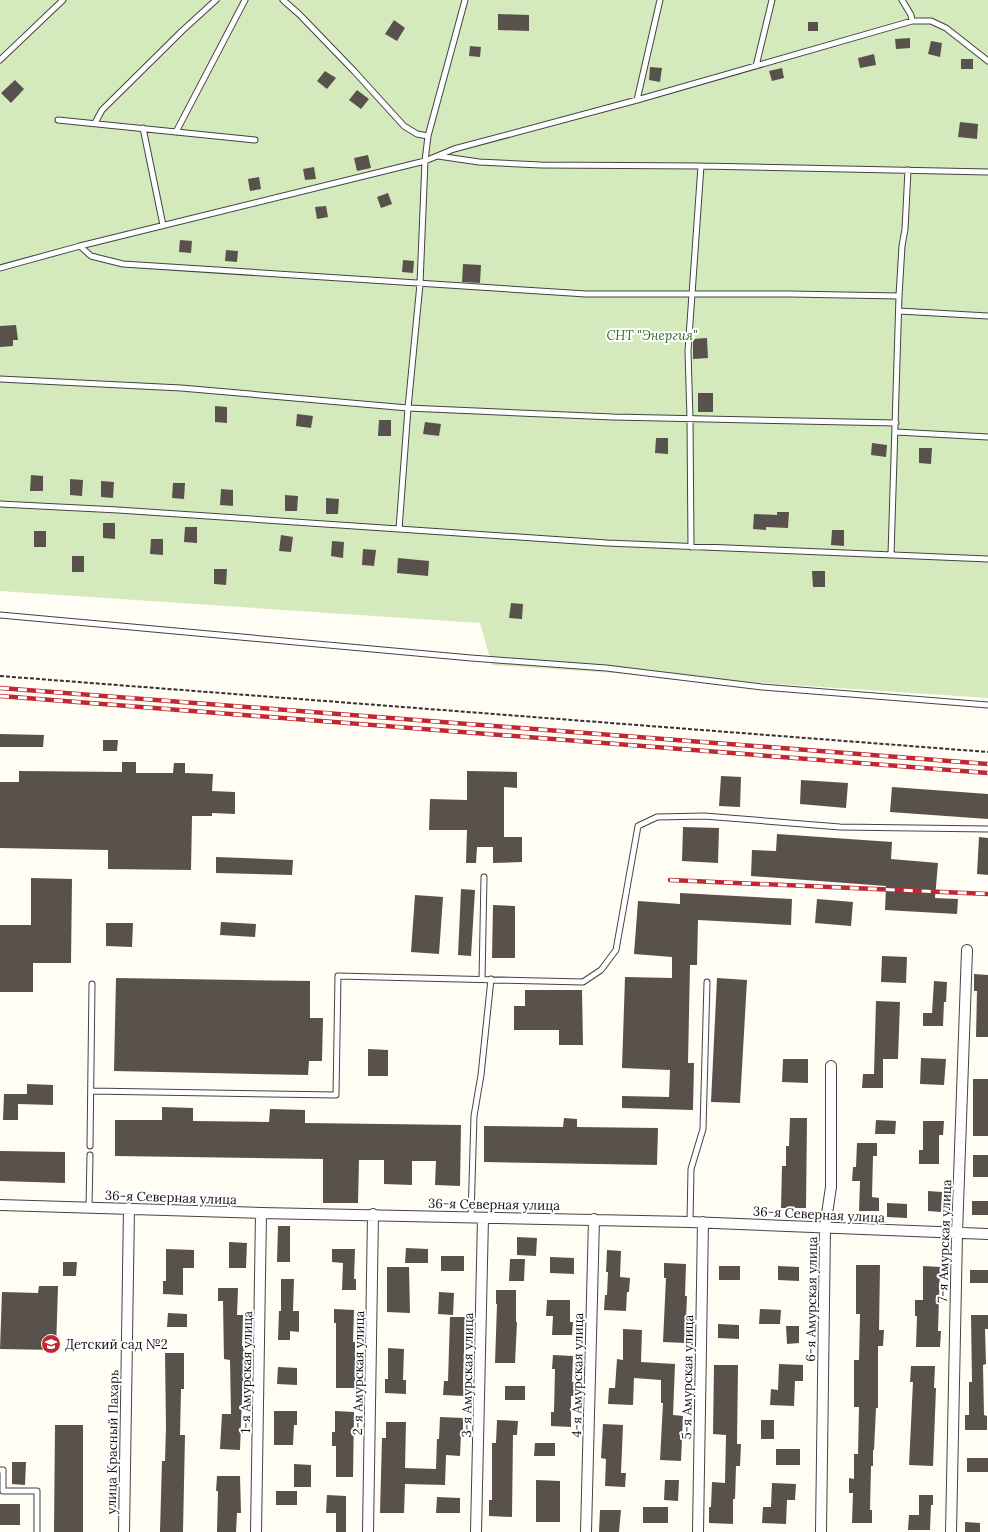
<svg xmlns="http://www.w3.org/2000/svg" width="988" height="1532" viewBox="0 0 988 1532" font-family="Lora,serif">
<rect width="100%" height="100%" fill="#fffdf4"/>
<path fill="#d4eabc" d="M0 0H988V698L492 665 480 623 0 591Z"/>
<path fill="#59514c" d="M498 14 529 15V31L498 30Z
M394 20 405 28 397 41 385 34Z
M808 22H818V31H808Z
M910 38V48L896 49 895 39Z
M931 41 942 43 940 57 928 54Z
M470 46 481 47 480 57 469 56Z
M874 54 876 65 860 68 858 58Z
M961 59H973V69H961Z
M650 67 662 68 660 82 649 80Z
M782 68 784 78 772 81 769 71Z
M325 71 336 78 327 89 317 81Z
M15 80 24 89 11 103 1 93Z
M357 90 369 99 361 109 349 100Z
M960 122 978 124 977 139 958 137Z
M368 155 371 168 357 171 354 158Z
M314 167 316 179 305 180 303 169Z
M259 177 261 189 250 191 248 179Z
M388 193 392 204 381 208 377 197Z
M326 206 328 217 317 219 315 207Z
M180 240 192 241 191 253 179 252Z
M226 250 238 251 237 262 225 261Z
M403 260 414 261 413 273 402 272Z
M463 264 481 265 480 283 462 282Z
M16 325 18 340H13V346L0 347V326Z
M707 338 708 358 693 359V339Z
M698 393H713V412H698Z
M215 406 227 407V423L215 422Z
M297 414 313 416 311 428 296 426Z
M379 420H391V436H378Z
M425 422 441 424 439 436 423 434Z
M656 438H668V454L655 453Z
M872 443 887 445 886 457 871 455Z
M919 448H932L931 464 919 463Z
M31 475 43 476V491H30Z
M70 479 83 480 82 496 70 495Z
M101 481 114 482 113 498 101 497Z
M173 483H185L184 499 172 498Z
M221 489 233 490V506L220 505Z
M285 495 298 496 297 511H285Z
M326 498 339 499 338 514H326Z
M777 512H789L788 528 766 527V530L753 529 754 514 777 515Z
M103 523H115V539L103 538Z
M185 527H197V543L184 542Z
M832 530H844V546L831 545Z
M34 531H46V547H34Z
M281 535 293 537 291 552 279 551Z
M151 539H163V555L150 554Z
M332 541 344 542 343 558 331 556Z
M363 549 376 550 374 566 362 565Z
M72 556H84V572H72Z
M398 558 429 561 428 576 397 573Z
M214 569H227L226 585 214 584Z
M812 571H825V587H813Z
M511 603 523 604 522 619 509 618Z
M0 734 44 735 43 747H0Z
M103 740H118L117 751H103Z
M122 762H136V773H173L174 763H185V773L213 774 212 791 235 792V814L212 813V816H192L191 870 108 869V850L0 848V782H19V771L122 772Z
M467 771 517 772V788L504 787V837H522V862L493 863V847H477L476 863H466L467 830H429L430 799 467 800Z
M721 776 741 777 740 807 719 806Z
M801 780 848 783 846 808 800 804Z
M892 787 988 794V819L890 812Z
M683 827 719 828 718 863 682 861Z
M777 834 892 842 891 859 938 863 935 898 958 899 957 914 885 910 886 886 751 876 752 850 776 851Z
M979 837 988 838V875L977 874Z
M216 857 293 860 292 875 216 873Z
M31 878 72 879 71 963H33V992H0V925H31Z
M461 889 475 890 471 956 458 955Z
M680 893 792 899 791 925 698 920 697 965H690L688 1063H694L693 1110 622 1108V1096L669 1097 670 1070 622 1068 625 977 672 978V957L634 954 638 901 680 904Z
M415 895 443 897 439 954 411 952Z
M817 899 853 902 851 926 815 923Z
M493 905 515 906V958H492Z
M221 922 256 924 255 937 220 935Z
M106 923H133L132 947 106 946Z
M882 956 907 957 906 983 881 982Z
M974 974 988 975V1037H976L977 991H974Z
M116 978 310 981V1018H323L322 1061H309L308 1075 114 1071Z
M717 978 747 980 740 1103 711 1102Z
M934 981 947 982 946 1002H944L943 1026H923V1013H932Z
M525 990H582L583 1045H559V1030H514V1006H525Z
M876 1001 900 1002 898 1059H883V1088H862L863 1074H874Z
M368 1049 388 1050V1076H368Z
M921 1058 946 1059 944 1085 920 1084Z
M783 1059H808V1083L782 1082Z
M973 1079H988V1136H973Z
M27 1084 53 1085V1105L18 1104V1120H3L4 1094H27Z
M162 1107 193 1108V1121L269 1122 270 1109 305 1110V1123L461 1125 460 1186 435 1185 436 1161H412V1185L384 1184V1160H359L358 1203H323V1159L115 1156V1120H162Z
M564 1118 577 1119V1127L658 1128 657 1165 484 1162V1126L563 1127Z
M790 1118H807L806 1208H781L782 1166H786V1146H789Z
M876 1120 896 1121 895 1134H875Z
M923 1121H944L943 1135H939V1164H919V1150H923Z
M857 1143H877V1156H873L872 1197 879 1198V1211H859L860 1181H852L853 1167H856Z
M0 1151 65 1152V1183L0 1181Z
M973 1155H988V1177H973Z
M928 1191 942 1192 941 1212 928 1211Z
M972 1201H988V1215H972Z
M887 1203 907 1204V1218L887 1217Z
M278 1226H290V1262H277Z
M517 1237 537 1238 536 1256 517 1255Z
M229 1242 247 1243 246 1268H229Z
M406 1248 428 1249V1263H405Z
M166 1249 194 1250V1268H183V1295L163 1294V1281H166Z
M332 1249H355L354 1279H356V1290H342L343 1263 332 1262Z
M607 1250 621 1251 620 1277 630 1278 629 1292H627L626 1311 604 1310 605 1295H607L608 1272H606Z
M441 1256H464V1271H441Z
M550 1257 574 1258V1274L550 1273Z
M510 1259H525L524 1281H509Z
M63 1262H77L76 1276H63Z
M664 1263 686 1264 685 1296H687L685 1343 663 1342 666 1278H664Z
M856 1265H880L879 1330H884L883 1346H878V1408H876L874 1450H873V1466H871L870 1510H872V1523H852L853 1493H849V1478L854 1479V1454H858L859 1407H854V1360H859L860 1314H856Z
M719 1266H740V1280H719Z
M778 1266 799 1267V1281L778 1280Z
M923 1266 940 1267 938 1331H941L940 1347H916L917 1316H915V1300H923Z
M387 1267H409L410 1313 387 1312Z
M970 1270H988V1283H970Z
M281 1279H294L293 1311H299V1332L290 1331V1340H278L279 1311H281Z
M39 1286H58L56 1350 0 1349 2 1292 38 1293Z
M218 1288H238L237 1315H243L242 1346H244V1396L242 1397 240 1450 220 1449 222 1414H231L230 1360 224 1359 223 1301H218Z
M496 1290H516V1322H517L515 1363H495L497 1304H496Z
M439 1292 454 1293 453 1315 438 1314Z
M547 1300H570V1322H573L572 1335H552L553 1316H546Z
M334 1309 354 1310 353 1342H355V1388H336V1323H334Z
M760 1309 781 1310 780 1324H759Z
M168 1313 187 1314V1327H167Z
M971 1315H988V1329H985L986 1364 983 1365 984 1415 987 1416V1430H965V1415H969V1382H972Z
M450 1317H465L463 1382 464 1396 443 1395 444 1381H448Z
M718 1324 739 1325V1339L718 1338Z
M786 1326H799V1343L787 1344Z
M623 1329 642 1330 641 1362 675 1364 673 1415 683 1416 681 1461 660 1460 663 1403H661V1380L634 1378 633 1405 608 1404 609 1388H615L617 1359 623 1360Z
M388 1348 404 1349 403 1380H406V1394L385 1393V1379H388Z
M165 1353H184V1389H181L180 1435H185L183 1532H160L162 1461H165L166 1427Z
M553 1355 573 1356 572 1382H575V1396H571V1427L551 1426V1412H554L555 1369H552Z
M779 1364 803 1365V1381H795L794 1406 770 1405 771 1389 778 1390Z
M714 1365H738L737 1444H741L740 1466H736L735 1499H733V1524L709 1523V1507H711L712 1482 725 1483 726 1435 713 1434Z
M911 1366H935L934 1388H936L933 1466 909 1465 913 1382H910Z
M278 1367 297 1368V1385L277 1384Z
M505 1386H525V1400H505Z
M274 1411H297V1425H294L293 1445H274Z
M335 1411 354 1412 353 1477H336V1446H332V1432H335Z
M440 1417 463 1418V1434H461L460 1456 446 1455 445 1485 405 1484 404 1513H380L382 1438H386V1422H406L405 1468 436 1469 437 1439H439Z
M497 1420 518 1421 517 1435H513L512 1517 489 1516V1500H492V1443H496Z
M761 1420H774V1439H761Z
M603 1424 623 1425 621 1473H626L625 1487 605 1486 606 1459 601 1458Z
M55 1425H83V1532H54Z
M535 1443H555V1456H534Z
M776 1449H800V1465H776Z
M967 1458H988V1472H967Z
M12 1462H26L25 1485 12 1484Z
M294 1464 311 1465V1487H294Z
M217 1476H240L241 1513H237L236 1532H217L218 1491H216Z
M536 1480 560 1481V1522H536Z
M665 1480H679L678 1501 664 1500Z
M772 1483 796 1484 795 1500H787L786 1524 762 1523 763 1507H771Z
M276 1491H297V1505H276Z
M327 1495 346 1496V1532H336V1513H326Z
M919 1495H933V1505H931L930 1530H908L909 1515H919Z
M437 1497 460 1498V1513H436Z
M0 1504H20V1525H0Z
M643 1507H668V1523H643Z
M600 1510H621L619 1532H599Z
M965 1522 980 1523V1532H965Z"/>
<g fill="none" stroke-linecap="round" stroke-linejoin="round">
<g stroke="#434343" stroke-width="7">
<path id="service" d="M283 0 299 14 354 71 404 126 417 134 428 136
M902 0 911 15 912 21
M0 60 63 0
M756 66 772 0
M637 100 660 0
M58 120 255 140
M95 123 102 110 183 30 216 0
M143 128 163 225
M176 132 245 0
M438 156 479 162 541 165 701 166 988 172
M80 246 91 256 123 264 586 294H790L899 296
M0 268 80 246 425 161 454 149 637 100 912 21H931L946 28 988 61
M899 311 988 316
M0 379 181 388 408 408 613 417 896 423
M896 432 988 437
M0 504 118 510 607 543 988 559
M399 529 408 408 420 284 425 161 428 136 465 0
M691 547 690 419 688 351 701 166
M891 555 899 296 902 246 905 229 908 170
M0 615 471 658 606 668 762 687 988 705
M482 979 484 877
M91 1091 336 1095 338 976 583 982 601 970 616 950 638 826 657 817 704 816 840 827 988 829
M90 1146 92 984
M89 1207 90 1155
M471 1217 474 1116 481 1075 491 979
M690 1222 691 1169 703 1129 707 982
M0 1470H3V1491H37V1532"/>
</g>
<g stroke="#434343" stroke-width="12">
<path id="minor" d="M0 1205 261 1213 690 1222 988 1234
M124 1532 129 1208
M256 1532 261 1213
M368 1532 373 1214
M476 1532 483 1218
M586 1532 594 1219
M698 1532 703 1222
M821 1532 825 1227 831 1187V1066
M951 1532 957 1234 967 950"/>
</g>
<path stroke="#323232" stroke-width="2" stroke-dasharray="4 2" stroke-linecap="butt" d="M0 676 988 752"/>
<use href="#service" stroke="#fff" stroke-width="5"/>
<use href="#minor" stroke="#fff" stroke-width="10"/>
<g stroke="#c12730" stroke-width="4.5">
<path id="rail" d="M0 688 988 764
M0 696 988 773
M670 880 988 894"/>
</g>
<use href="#rail" stroke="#fff" stroke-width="3" stroke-dasharray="9" stroke-linecap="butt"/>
</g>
<defs>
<g id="school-disc" transform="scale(1)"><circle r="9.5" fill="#c12730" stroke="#fff"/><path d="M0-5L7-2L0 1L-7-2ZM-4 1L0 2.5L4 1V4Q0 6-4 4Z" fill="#fff"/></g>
</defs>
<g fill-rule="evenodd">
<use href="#school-disc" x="51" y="1344"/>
</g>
<g text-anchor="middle" stroke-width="4" stroke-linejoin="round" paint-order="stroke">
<g font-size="13" font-style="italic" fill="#2f691f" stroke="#fff">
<text x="652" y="340">СНТ "Энергия"</text>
</g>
<g font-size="13" fill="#101010" stroke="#fff">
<text transform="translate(171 1197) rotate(2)" y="5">36-я Северная улица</text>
<text transform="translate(494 1204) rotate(1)" y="5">36-я Северная улица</text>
<text transform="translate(819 1214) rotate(3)" y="5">36-я Северная улица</text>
<text transform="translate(944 1241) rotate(-88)" y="5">7-я Амурская улица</text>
<text transform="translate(811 1299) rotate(-89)" y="5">6-я Амурская улица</text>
<text transform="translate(246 1372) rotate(-89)" y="5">1-я Амурская улица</text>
<text transform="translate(358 1373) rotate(-89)" y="5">2-я Амурская улица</text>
<text transform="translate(467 1375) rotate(-89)" y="5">3-я Амурская улица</text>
<text transform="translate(577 1375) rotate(-89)" y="5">4-я Амурская улица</text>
<text transform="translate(687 1377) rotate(-89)" y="5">5-я Амурская улица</text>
<text transform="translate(112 1442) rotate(-89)" y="5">улица Красный Пахарь</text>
</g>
<g font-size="13" fill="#101010" stroke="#fff" text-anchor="start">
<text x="65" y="1349">Детский сад №2</text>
</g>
</g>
</svg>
